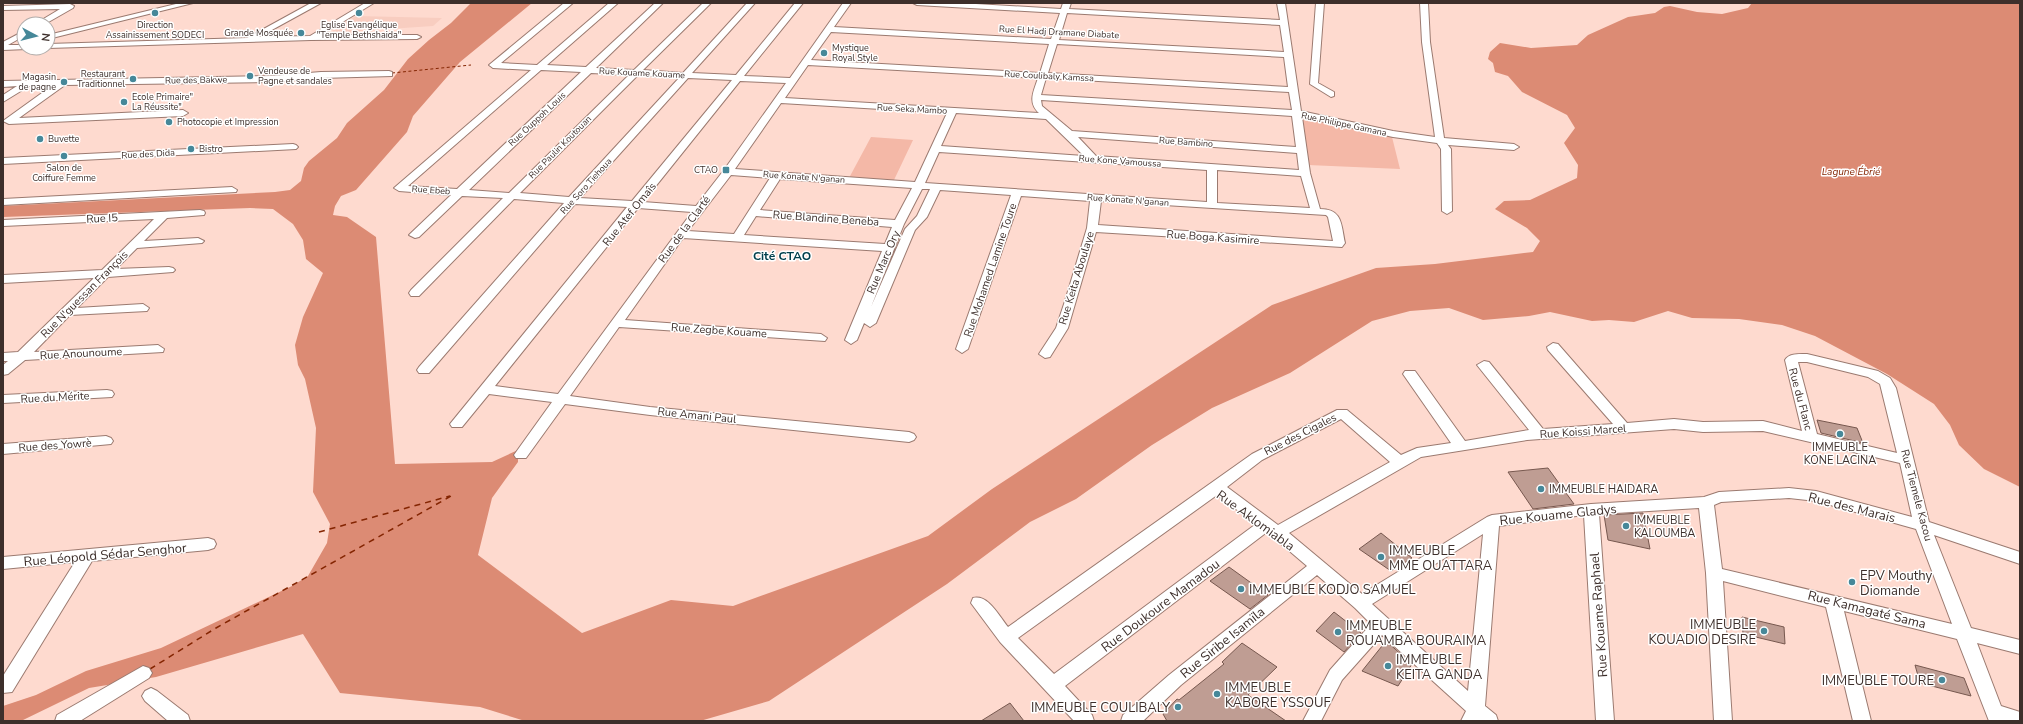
<svg xmlns="http://www.w3.org/2000/svg" width="2023" height="724" viewBox="0 0 2023 724" font-family="'Nunito Sans',sans-serif">
<rect width="100%" height="100%" fill="#fedacf"/>
<path fill="#f8cdc0" d="M356 16 442 18 433 26 329 33Z"/>
<path fill="#f4b8a7" d="M1302 116 1392 137 1400 169 1308 165Z
M871 137 913 140 894 180 849 178Z"/>
<path fill="#dc8b74" d="M471 3H532L460 62 413 116 407 132 356 190 341 196 335 206 333 215 347 217 376 237 395 464 492 462 518 450V462L492 498 478 555 582 633 671 600 733 606 928 536 992 489 1272 305 1376 268 1435 264 1533 252 1540 241 1527 228 1495 209 1504 201 1530 200 1577 178 1578 165 1564 143 1575 128 1567 115 1522 92 1508 76 1495 72 1493 63 1488 59 1490 52 1500 43 1531 48 1577 45 1588 35 1628 17 1655 13 1664 7 1670 6 1697 12 1722 14 1748 8 1752 3H2020V487L1984 469 1959 445 1950 425 1934 404 1887 374 1815 336 1782 325 1739 319 1692 318 1668 311 1634 322 1609 320 1592 321 1550 312 1529 316 1483 320 1449 308 1410 311 1372 321 1290 373 1212 408 1152 445 1076 499 1030 522 947 584 769 701 700 721H525L480 707 340 693 303 634 156 677 89 688 21 721H3V706L36 695 86 671 161 648 292 586 308 576 327 543 330 524 313 492 316 428 305 379 298 365 295 345 303 317 323 273 306 259 303 240 293 224 273 209 250 208 3 217V206L275 192 290 190 301 181 304 168 309 161 337 138 347 123 384 90 408 59 429 40 451 23Z"/>
<g fill="none" stroke-linecap="round" stroke-linejoin="round">
<path stroke="#842502" stroke-width="1" stroke-dasharray="3 2.5" stroke-linecap="butt" d="M392 73 471 65"/>
<path stroke="#842502" stroke-width="1.5" stroke-dasharray="6 5" stroke-linecap="butt" d="M319 532 450 496
M150 669 216 628 453 495"/>
</g>
<path fill="#bf9d93" stroke="#77584f" d="M1817 420 1857 428 1863 443 1821 433Z
M1548 468 1574 504 1533 509 1508 472Z
M1643 513 1650 549 1608 540 1604 515Z
M1381 533 1412 558 1391 571 1359 549Z
M1229 567 1268 595 1250 609 1210 581Z
M1334 612 1361 633 1344 652 1316 631Z
M1742 617 1784 627 1785 644 1743 634Z
M1386 641 1412 664 1398 686 1362 671Z
M1242 643 1277 667 1248 695 1286 721H1167L1163 714 1177 699 1179 700 1224 664 1222 662Z
M1915 665 1964 678 1971 696 1920 683Z
M1010 703 1024 721H981Z"/>
<g fill="none" stroke-linecap="round" stroke-linejoin="round">
<g stroke="#9b7a70" stroke-width="2">
<path id="minor" d="M180 3H193L48 39V35Z
M311 3H321L259 37 310 36 365 3H374L321 35H417L421 37 417 39 311 40 48 48H46H48V44L247 38Z
M564 3H573L501 63 537 65 609 3H618L547 65 586 67 655 3H663L596 68 634 70 703 3H711L643 70 683 73 747 3H755L692 73 736 75 795 3H803L744 76 790 78 843 3H851L834 27 1051 39 1060 13 917 5 913 3H959L1061 9 1063 3H1071L1069 9 1280 20 1277 3H1285L1301 111 1393 131 1435 137 1422 42 1420 3H1428L1430 42 1444 138 1514 144 1519 147 1514 150 1448 145 1451 149 1452 211 1447 214 1442 211 1441 149 1437 143 1393 137 1302 117 1310 173 1320 209C1343 209 1341 225 1345 243L1342 247 1096 232 1068 328 1050 357 1045 358 1039 354 1056 328 1065 301 1087 228 1090 201 1021 196 968 349 962 353 956 349 1011 195 940 190 927 217 915 230 876 323 870 327 864 323 857 340 851 344 845 340 882 251 683 238 625 320 821 334 827 338 825 341 619 327 570 396 650 407 909 432 914 434 916 437 914 440 909 442 650 415 565 404 526 458H516L514 455 552 402 489 394 462 427H452L450 424 627 207 575 204 429 373H419L417 370 419 367 564 203 514 199 419 296H411L409 293 411 290 503 198 462 196 419 237 415 238 409 235 411 233 451 195 399 191 394 188 531 70 493 68 489 65ZM1067 13 1280 25 1284 52 1059 40ZM831 32 1049 44 1040 73 811 60ZM1057 44 1284 57 1288 87 1048 73ZM808 65 1038 78C1034 91 1027 102 1039 113L785 98ZM541 70 581 72 457 189 408 186ZM591 73 629 75 509 193 469 190ZM638 75 679 78 569 197 520 193ZM688 78 732 80 632 201 580 198ZM1046 78 1289 92 1292 110 1041 95ZM740 81 786 83 724 170 696 206 643 202ZM1041 100 1292 116 1296 147 1072 131 1042 106ZM781 103 947 113 915 182 735 169ZM956 113 1046 119 1084 156 941 146ZM1078 137 1297 153 1299 170 1096 156ZM939 152 1207 170V202L925 183ZM1217 170 1301 176 1310 208 1217 203ZM731 175 770 178 734 234 688 231ZM780 179 912 188 895 220 760 210ZM922 189H930L917 216 905 229 871 307 904 224ZM1101 201 1326 215 1328 217 1333 241 1098 225ZM638 208 692 212 558 394 495 386ZM756 216 892 227 885 244 744 235Z
M1316 3H1324L1318 83 1334 92V96L1331 97 1310 84Z
M70 4 74 6 73 8 45 24H35L60 9 3 10V6Z
M24 31V36L8 45H24V48L27 49 3 50V42Z
M389 71 392 72V76L321 78 272 82 65 85 19 118 183 110 188 113 183 116 9 124 3 121 53 85 29 86 3 102V95L17 86 3 87V81L272 76 321 72Z
M293 144 296 145 298 147 296 149 3 164V158Z
M232 187 237 190 236 192 3 205V199Z
M200 210 204 211 205 213 204 215 167 218 144 241 198 238 204 241 202 243 137 248 116 269 169 267 173 268 175 270 173 272 108 277 77 308 143 304 149 308 147 311 70 315 34 352 158 345 164 349 163 352 25 360 8 374 3 375V365L8 361H3V353L18 352 94 278 3 283V275L102 270 154 219 3 226V220Z
M1553 343 1558 344 1627 423 1674 419 1703 422 1763 421 1802 431 1785 360C1789 353 1799 354 1807 354L1878 371 1890 378 1896 388 1929 522 2020 552V564L1934 535 1971 628 2020 640V654L1977 643 2001 706 2020 712V721H1989L1957 639 1844 611 1871 721H1853L1826 607 1723 581 1732 721H1714L1706 573 1699 508 1599 514 1614 721H1596L1584 515 1499 526 1485 706 1496 715 1498 721H1461L1466 711 1382 635 1342 680 1321 721H1303L1330 670 1371 624 1355 608 1317 575 1181 685 1143 721H1121L1123 715 1169 675 1307 566 1267 532 1065 686 1092 715 1094 721H1074L1000 642 971 603 973 598C988 594 999 616 1008 627L1252 454 1337 410H1347L1401 455 1417 448 1451 443 1403 374 1405 371H1415L1465 441 1529 430 1477 365 1484 361 1489 362 1543 429 1613 424 1548 350 1547 347ZM1798 362H1807L1868 377 1880 384 1897 453 1817 434ZM1341 419 1390 462 1278 525 1227 487 1262 460ZM1674 429 1703 432 1763 431 1900 463 1912 517 1816 491 1789 488 1719 492 1704 497 1591 504 1492 515 1487 517 1362 594 1289 533 1421 457 1527 440ZM1217 495 1256 524 1054 674 1018 638ZM1789 498 1816 501 1916 529 1952 624 1722 569 1714 505 1721 502ZM1483 534 1468 691 1372 604Z
M107 390 112 391 114 394 112 397 3 403V395Z
M106 436 111 438 113 441 111 444 3 454V444Z
M208 538 214 540 216 544 214 548 208 550 92 561 12 692 3 693V676L75 562 3 569V557Z
M143 666 149 668 152 673 149 678 80 721H55L57 715Z
M151 688 157 691 188 715 190 721H168L145 701 142 696 145 691Z"/>
</g>
<use href="#minor" fill="#fff" fill-rule="evenodd"/>
</g>
<g fill="#468899" stroke="#fff" stroke-width="1.5">
<circle cx="155" cy="13" r="4"/>
<circle cx="359" cy="13" r="4"/>
<circle cx="301" cy="33" r="4"/>
<circle cx="824" cy="53" r="4"/>
<circle cx="250" cy="76" r="4"/>
<circle cx="133" cy="79" r="4"/>
<circle cx="64" cy="82" r="4"/>
<circle cx="124" cy="102" r="4"/>
<circle cx="169" cy="122" r="4"/>
<circle cx="40" cy="139" r="4"/>
<circle cx="191" cy="149" r="4"/>
<circle cx="64" cy="156" r="4"/>
<rect x="722" y="166" width="8" height="8" rx="2"/>
<circle cx="1840" cy="434" r="4"/>
<circle cx="1541" cy="489" r="4"/>
<circle cx="1626" cy="526" r="4"/>
<circle cx="1381" cy="557" r="4"/>
<circle cx="1852" cy="582" r="4"/>
<circle cx="1241" cy="589" r="4"/>
<circle cx="1764" cy="631" r="4"/>
<circle cx="1338" cy="632" r="4"/>
<circle cx="1388" cy="666" r="4"/>
<circle cx="1942" cy="680" r="4"/>
<circle cx="1217" cy="694" r="4"/>
<circle cx="1178" cy="707" r="4"/>
</g>
<g text-anchor="middle" stroke-width="3" stroke-linejoin="round" paint-order="stroke">
<g font-size="9" fill="#3d2f2b" stroke="#fff" text-anchor="start">
<text x="155" y="28" text-anchor="middle">Direction<tspan x="155" dy="10">Assainissement SODECI</tspan></text>
<text x="359" y="28" text-anchor="middle">Eglise Evangélique<tspan x="359" dy="10">"Temple Bethshaida"</tspan></text>
<text x="293" y="36" text-anchor="end">Grande Mosquée</text>
<text x="832" y="51">Mystique<tspan x="832" dy="10">Royal Style</tspan></text>
<text x="258" y="74">Vendeuse de<tspan x="258" dy="10">Pagne et sandales</tspan></text>
<text x="125" y="77" text-anchor="end">Restaurant<tspan x="125" dy="10">Traditionnel</tspan></text>
<text x="56" y="80" text-anchor="end">Magasin<tspan x="56" dy="10">de pagne</tspan></text>
<text x="132" y="100">Ecole Primaire"<tspan x="132" dy="10">La Réussite"</tspan></text>
<text x="177" y="125">Photocopie et Impression</text>
<text x="48" y="142">Buvette</text>
<text x="199" y="152">Bistro</text>
<text x="64" y="171" text-anchor="middle">Salon de<tspan x="64" dy="10">Coiffure Femme</tspan></text>
<text x="718" y="173" text-anchor="end">CTAO</text>
</g>
<g font-size="9" fill="#3d2f2b" stroke="#fff">
<text transform="translate(1059 32) rotate(3)" y="3">Rue El Hadj Dramane Diabate</text>
<text transform="translate(642 73) rotate(3)" y="3">Rue Kouame Kouame</text>
<text transform="translate(1049 76) rotate(3)" y="3">Rue Coulibaly Kamssa</text>
<text transform="translate(196 80) rotate(-1)" y="3">Rue des Bakwe</text>
<text transform="translate(912 109) rotate(3)" y="3">Rue Seka Mambo</text>
<text transform="translate(537 119) rotate(-43)" y="3">Rue Ouppoh Louis</text>
<text transform="translate(1344 124) rotate(12)" y="3">Rue Philippe Gamana</text>
<text transform="translate(1186 142) rotate(4)" y="3">Rue Bambino</text>
<text transform="translate(560 147) rotate(-45)" y="3">Rue Paulin Koutouan</text>
<text transform="translate(148 154) rotate(-3)" y="3">Rue des Dida</text>
<text transform="translate(1120 161) rotate(4)" y="3">Rue Kone Vamoussa</text>
<text transform="translate(804 177) rotate(4)" y="3">Rue Konate N'ganan</text>
<text transform="translate(586 186) rotate(-48)" y="3">Rue Soro Tiehoua</text>
<text transform="translate(431 190) rotate(4)" y="3">Rue Ebeb</text>
<text transform="translate(1128 200) rotate(4)" y="3">Rue Konate N'ganan</text>
</g>
<g font-size="10" font-style="italic" fill="#842502" stroke="#fff">
<text x="1851" y="175">Lagune Ébrié</text>
</g>
<g font-size="11" fill="#3d2f2b" stroke="#fff">
<text transform="translate(629 214) rotate(-51)" y="4">Rue Atef Omaîs</text>
<text transform="translate(102 218) rotate(-3)" y="4">Rue I5</text>
<text transform="translate(826 218) rotate(4)" y="4">Rue Blandine Beneba</text>
<text transform="translate(684 229) rotate(-54)" y="4">Rue de la Clarté</text>
<text transform="translate(1213 237) rotate(4)" y="4">Rue Boga Kasimire</text>
<text transform="translate(883 262) rotate(-67)" y="4">Rue Marc Ory</text>
<text transform="translate(990 270) rotate(-71)" y="4">Rue Mohamed Lamine Toure</text>
<text transform="translate(1076 278) rotate(-73)" y="4">Rue Keita Aboulaye</text>
<text transform="translate(84 294) rotate(-45)" y="4">Rue N'guessan François</text>
<text transform="translate(719 330) rotate(4)" y="4">Rue Zegbe Kouame</text>
<text transform="translate(81 353) rotate(-3)" y="4">Rue Anounoume</text>
<text transform="translate(55 397) rotate(-3)" y="4">Rue du Mérite</text>
<text transform="translate(1801 399) rotate(75)" y="4">Rue du Flanc</text>
<text transform="translate(697 415) rotate(6)" y="4">Rue Amani Paul</text>
<text transform="translate(1583 431) rotate(-4)" y="4">Rue Koissi Marcel</text>
<text transform="translate(1300 434) rotate(-27)" y="4">Rue des Cigales</text>
<text transform="translate(55 445) rotate(-4)" y="4">Rue des Yowrè</text>
<text transform="translate(1917 495) rotate(75)" y="4">Rue Tiemele Kacou</text>
</g>
<g font-size="11" fill="#3d2f2b" stroke="#fff" text-anchor="start">
<text x="1840" y="451" text-anchor="middle">IMMEUBLE<tspan x="1840" dy="13">KONE LACINA</tspan></text>
<text x="1549" y="493">IMMEUBLE HAIDARA</text>
<text x="1634" y="524">IMMEUBLE<tspan x="1634" dy="13">KALOUMBA</tspan></text>
</g>
<g font-size="12" font-weight="bold" fill="#02404d" stroke="#fff">
<text x="782" y="260">Cité CTAO</text>
</g>
<g font-size="13" fill="#3d2f2b" stroke="#fff">
<text transform="translate(1852 507) rotate(14)" y="5">Rue des Marais</text>
<text transform="translate(1558 514) rotate(-6)" y="5">Rue Kouame Gladys</text>
<text transform="translate(1256 520) rotate(36)" y="5">Rue Aklomiabla</text>
<text transform="translate(105 554) rotate(-5)" y="5">Rue Léopold Sédar Senghor</text>
<text transform="translate(1160 605) rotate(-37)" y="5">Rue Doukoure Mamadou</text>
<text transform="translate(1867 609) rotate(14)" y="5">Rue Kamagaté Sama</text>
<text transform="translate(1598 615) rotate(-94)" y="5">Rue Kouame Raphael</text>
<text transform="translate(1222 642) rotate(-39)" y="5">Rue Siribe Isamïla</text>
</g>
<g font-size="13" fill="#3d2f2b" stroke="#fff" text-anchor="start">
<text x="1389" y="555">IMMEUBLE<tspan x="1389" dy="15">MME OUATTARA</tspan></text>
<text x="1860" y="580">EPV Mouthy<tspan x="1860" dy="15">Diomande</tspan></text>
<text x="1249" y="594">IMMEUBLE KODJO SAMUEL</text>
<text x="1756" y="629" text-anchor="end">IMMEUBLE<tspan x="1756" dy="15">KOUADIO DESIRE</tspan></text>
<text x="1346" y="630">IMMEUBLE<tspan x="1346" dy="15">ROUAMBA BOURAIMA</tspan></text>
<text x="1396" y="664">IMMEUBLE<tspan x="1396" dy="15">KEITA GANDA</tspan></text>
<text x="1934" y="685" text-anchor="end">IMMEUBLE TOURE</text>
<text x="1225" y="692">IMMEUBLE<tspan x="1225" dy="15">KABORE YSSOUF</tspan></text>
<text x="1170" y="712" text-anchor="end">IMMEUBLE COULIBALY</text>
</g>
</g>
<rect width="2023" height="724" fill="none" stroke="#3d2f2b" stroke-width="8"/>
<g transform="translate(36 36) rotate(97)"><circle r="19" fill="#ffffff" stroke="#b1acaa"/>
<path d="M0-3L7 15L0 10L-7 15Z" fill="#468899"/>
<text y="-6" font-size="11" font-weight="bold" text-anchor="middle" fill="#3d2f2b">N</text>
</g>
</svg>
